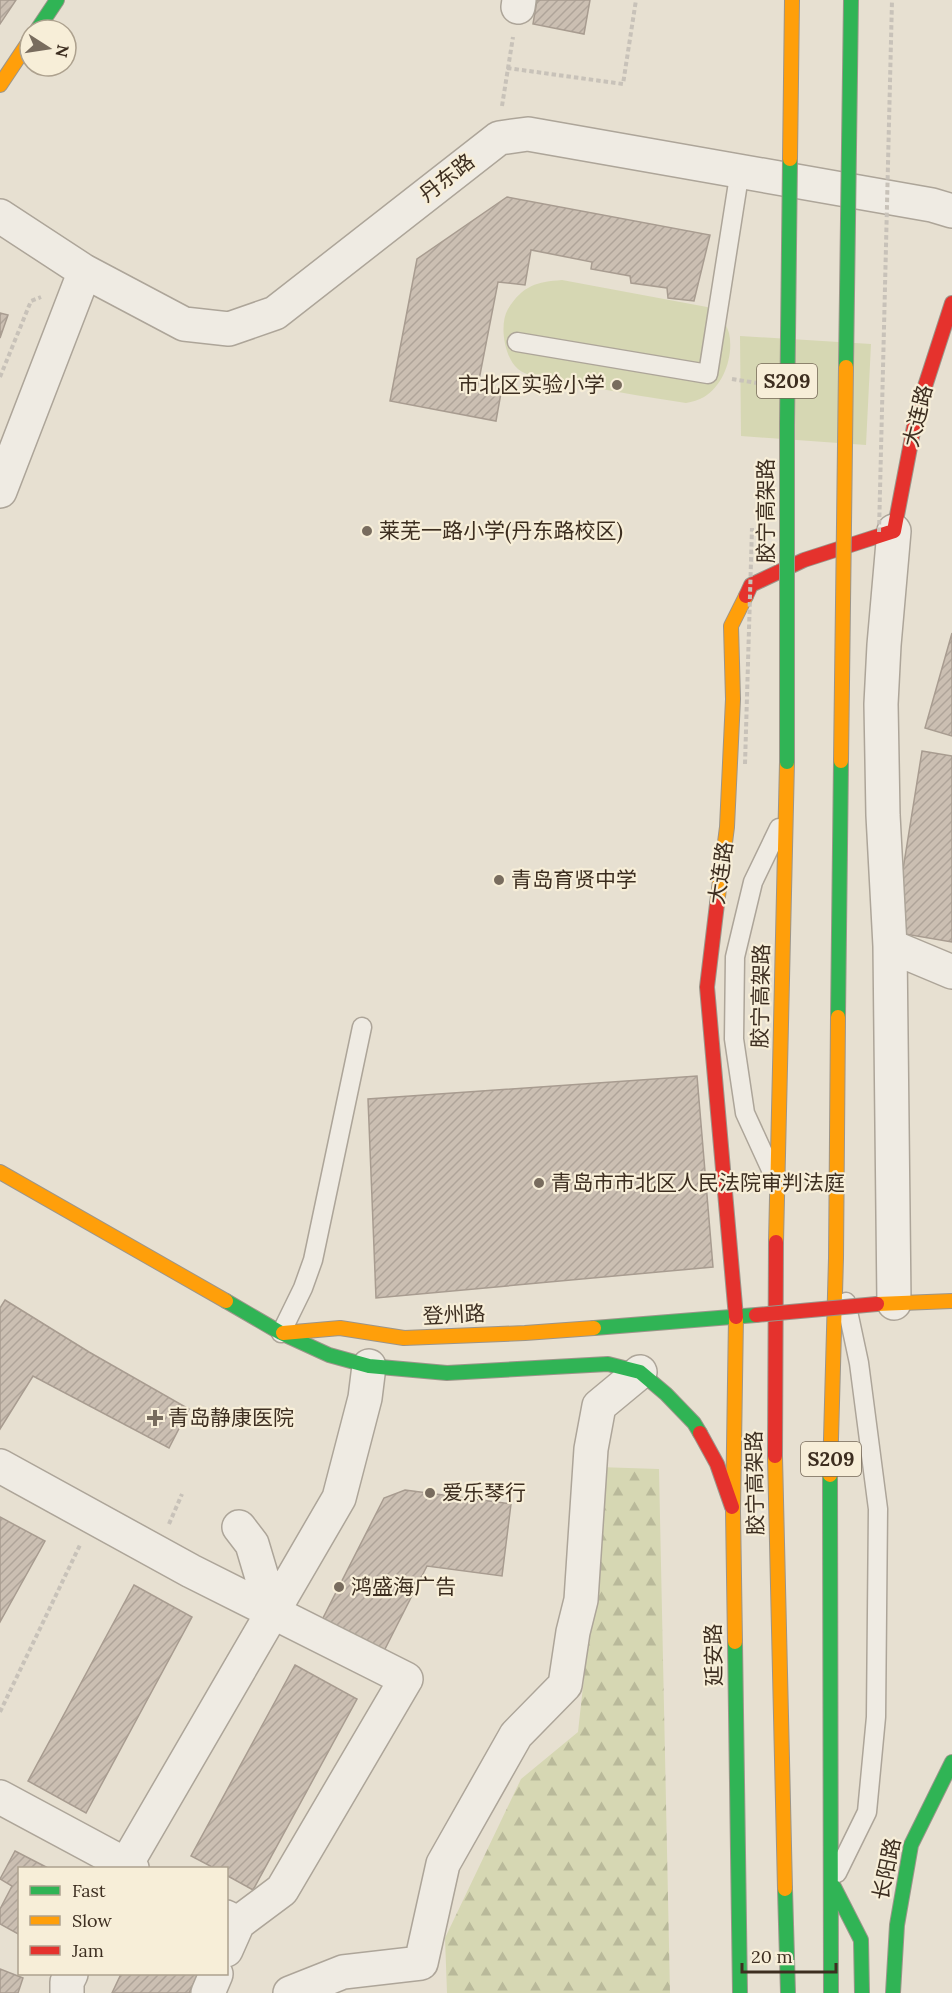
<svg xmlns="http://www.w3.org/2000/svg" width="952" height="1993" viewBox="0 0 952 1993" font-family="Lora,'Noto Sans SC',serif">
<defs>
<pattern id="forest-firs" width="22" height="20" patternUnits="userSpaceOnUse" patternTransform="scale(1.5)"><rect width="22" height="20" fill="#d6d7b3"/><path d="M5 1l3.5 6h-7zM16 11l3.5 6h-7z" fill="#b9b99a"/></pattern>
<pattern id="building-hatch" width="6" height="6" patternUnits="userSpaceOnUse" patternTransform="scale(1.5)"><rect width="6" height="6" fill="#cbbfb2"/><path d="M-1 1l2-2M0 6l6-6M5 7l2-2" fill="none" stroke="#afa499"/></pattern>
</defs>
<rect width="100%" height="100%" fill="#e7e0d1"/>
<path fill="url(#forest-firs)" d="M598 1467 659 1469 670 1993H447L445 1938 521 1779 578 1732 593 1595Z"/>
<path fill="#d6d7b3" d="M562 280 707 307 722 315C724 321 727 327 729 333 734 355 724 385 704 397 699 400 692 402 686 403 654 398 622 393 590 387 571 384 533 381 518 369 504 357 499 324 508 309 523 285 537 282 562 280Z
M740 336 871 344 866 445 741 436Z"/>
<path fill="url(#building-hatch)" stroke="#a89c90" stroke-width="1.5" d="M0 0H16L0 24Z
M537 0H590L584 34 533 24Z
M507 197 710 235 694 301 668 298 667 288 631 283 630 276 591 269 592 262 531 250 525 285 498 282 477 390 501 393 496 421 390 401 417 259Z
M0 313 8 315 0 338Z
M952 633V736L925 728Z
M922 751 952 756V942L893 932Z
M697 1076 713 1267 376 1298 368 1099Z
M5 1300 89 1352 189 1409 169 1448 33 1376 0 1429V1308Z
M405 1490 511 1504 502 1576 427 1566 384 1651 322 1620 384 1498Z
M0 1517 45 1541 0 1622Z
M134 1585 192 1617 86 1813 28 1781Z
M295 1665 357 1699 253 1890 226 1875V1868H214L191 1856Z
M15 1851 48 1868H20V1935L0 1924V1909L12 1886 0 1879Z
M0 1969 23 1978 18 1993H0Z
M121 1974H198L189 1993H112Z"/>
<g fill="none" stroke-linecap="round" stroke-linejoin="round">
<g stroke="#ada599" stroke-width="21">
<path id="lane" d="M517 342 708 374 740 170
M772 1172 745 1113 734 1039 735 957 753 882 779 828
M281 1333 303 1288 313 1260 362 1027
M837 1873 867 1812 876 1717 878 1509 859 1363 846 1302"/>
</g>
<g stroke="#ada599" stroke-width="36">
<path id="street" d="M518 7 519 0
M0 216 84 271 184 324 229 329 275 313 499 138 528 134 932 205 952 211
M0 491 81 281
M894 531 884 645 881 704 883 815 890 946 894 1303
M890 946 952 972
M0 1466 191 1571 406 1679 282 1890 238 1923 226 1917
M239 1527 252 1544 272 1611
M0 1797 132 1868
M124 1868 339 1498 365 1398 369 1366
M226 1950 238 1923
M67 1993V1982L71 1974
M208 1993 216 1974
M290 1993 343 1972 421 1963 443 1864 516 1735 565 1685 573 1632 581 1600 591 1449 599 1406 640 1372"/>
</g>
<g stroke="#9c958a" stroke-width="16">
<path id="fast" d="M37 30 57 0
M838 1017 841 761
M226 1301 281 1333 329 1355 369 1366 447 1373 608 1364 640 1372 666 1394 694 1423 700 1433
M594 1328 756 1315
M830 1475 831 1993
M735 1642 740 1993
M834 1887 861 1940 862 1993
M785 1889 788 1993
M893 1993 897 1925 911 1845 952 1762"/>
</g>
<g stroke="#9c958a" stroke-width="16">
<path id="slow" d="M0 85 30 40
M717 904 727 827 733 699 731 626 746 596
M0 1172 226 1301
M776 1242 787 762
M877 1304 952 1301
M283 1333 340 1328 404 1338 525 1333 594 1328
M775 1456 785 1889
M830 1475 836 1258 838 1017
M735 1642 733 1511 736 1317"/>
</g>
<g stroke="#9c958a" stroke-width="16">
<path id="jam" d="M746 596 751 585 804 560 894 531 917 411 952 303
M717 904 707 987 736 1317
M700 1433 717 1464 732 1507
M775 1456 776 1242"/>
</g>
<path stroke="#c8c2b9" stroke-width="4" stroke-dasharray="4.5 3" stroke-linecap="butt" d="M507 68 623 84 636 0
M502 106 513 37
M0 377 31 301 41 297
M732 379 757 383
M169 1524 182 1494
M0 1712 80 1545"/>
<use href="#lane" stroke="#efebe3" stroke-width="18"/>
<use href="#street" stroke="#efebe3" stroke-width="33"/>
<use href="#fast" stroke="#30b455" stroke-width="14"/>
<use href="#slow" stroke="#ff9f0a" stroke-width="14"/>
<use href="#jam" stroke="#e5322d" stroke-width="14"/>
<g stroke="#9c958a" stroke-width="16" stroke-linecap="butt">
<path id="fast-bridge" d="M846 367 851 0
M787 762V424L790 159"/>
</g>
<g stroke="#9c958a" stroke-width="16" stroke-linecap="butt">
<path id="slow-bridge" d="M790 159 792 0
M841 761 846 367"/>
</g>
<g stroke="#9c958a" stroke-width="16" stroke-linecap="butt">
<path id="jam-bridge" d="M756 1315 877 1304"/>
</g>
<path stroke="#c8c2b9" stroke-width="4" stroke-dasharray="4.5 3" stroke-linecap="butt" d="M879 532 892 0
M745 764 752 528"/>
<use href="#fast-bridge" stroke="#30b455" stroke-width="14"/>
<use href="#slow-bridge" stroke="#ff9f0a" stroke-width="14"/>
<use href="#jam-bridge" stroke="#e5322d" stroke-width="14"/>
</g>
<g fill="#786c5e" stroke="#f7eed8" stroke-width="2">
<circle cx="617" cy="385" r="6"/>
<circle cx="367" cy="531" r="6"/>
<circle cx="499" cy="880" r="6"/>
<circle cx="539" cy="1183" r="6"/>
<path d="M152 1409h6v6h6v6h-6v6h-6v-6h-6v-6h6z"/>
<circle cx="430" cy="1493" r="6"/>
<circle cx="339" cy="1587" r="6"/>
</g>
<g text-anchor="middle" stroke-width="4.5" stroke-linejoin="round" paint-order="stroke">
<g fill="#f7eed8" stroke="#756857" stroke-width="1.5">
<rect x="757" y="364" width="60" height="34" rx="4.5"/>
<rect x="801" y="1442" width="60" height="34" rx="4.5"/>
</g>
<g font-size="20" font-weight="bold" fill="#3d2e20">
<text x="787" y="388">S209</text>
<text x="831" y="1466">S209</text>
</g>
<g font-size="21" fill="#3d2e20" stroke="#f7eed8">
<text transform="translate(447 178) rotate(-38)" y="7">丹东路</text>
<text transform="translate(918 416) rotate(-76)" y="7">大连路</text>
<text transform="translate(766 511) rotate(-90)" y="7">胶宁高架路</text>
<text transform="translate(721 873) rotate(-82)" y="7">大连路</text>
<text transform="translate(761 996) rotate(-89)" y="7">胶宁高架路</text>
<text transform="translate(454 1315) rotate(-3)" y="7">登州路</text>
<text transform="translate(755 1483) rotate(-91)" y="7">胶宁高架路</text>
<text transform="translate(714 1655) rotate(-91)" y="7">延安路</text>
<text transform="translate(887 1869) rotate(-78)" y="7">长阳路</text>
</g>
<g font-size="21" fill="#3d2e20" stroke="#f7eed8" text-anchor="start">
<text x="605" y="392" text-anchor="end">市北区实验小学</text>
<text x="379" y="538">莱芜一路小学(丹东路校区)</text>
<text x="511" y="887">青岛育贤中学</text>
<text x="551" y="1190">青岛市市北区人民法院审判法庭</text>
<text x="168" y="1425">青岛静康医院</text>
<text x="442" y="1500">爱乐琴行</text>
<text x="351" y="1594">鸿盛海广告</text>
</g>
</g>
<rect x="18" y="1867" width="210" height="108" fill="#f7eed8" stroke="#ada18e" stroke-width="1.5"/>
<rect x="30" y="1886" width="30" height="9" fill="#30b455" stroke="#ada18e" stroke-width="1.5"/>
<text x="72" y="1897" font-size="18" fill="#3d2e20">Fast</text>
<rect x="30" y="1916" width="30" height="9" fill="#ff9f0a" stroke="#ada18e" stroke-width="1.5"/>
<text x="72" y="1927" font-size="18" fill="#3d2e20">Slow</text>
<rect x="30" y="1946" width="30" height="9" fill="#e5322d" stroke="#ada18e" stroke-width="1.5"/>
<text x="72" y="1957" font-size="18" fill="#3d2e20">Jam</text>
<g transform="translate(48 48) rotate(102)"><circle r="28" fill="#f7eed8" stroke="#ada18e" stroke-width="1.5"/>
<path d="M0-4.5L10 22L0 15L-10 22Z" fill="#786c5e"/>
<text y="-9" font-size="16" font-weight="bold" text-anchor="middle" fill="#3d2e20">N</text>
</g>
<path d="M742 1963v9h94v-9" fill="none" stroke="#3d2e20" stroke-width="3"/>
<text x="751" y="1963" font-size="18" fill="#3d2e20" stroke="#f7eed8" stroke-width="4.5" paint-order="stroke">20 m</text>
</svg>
